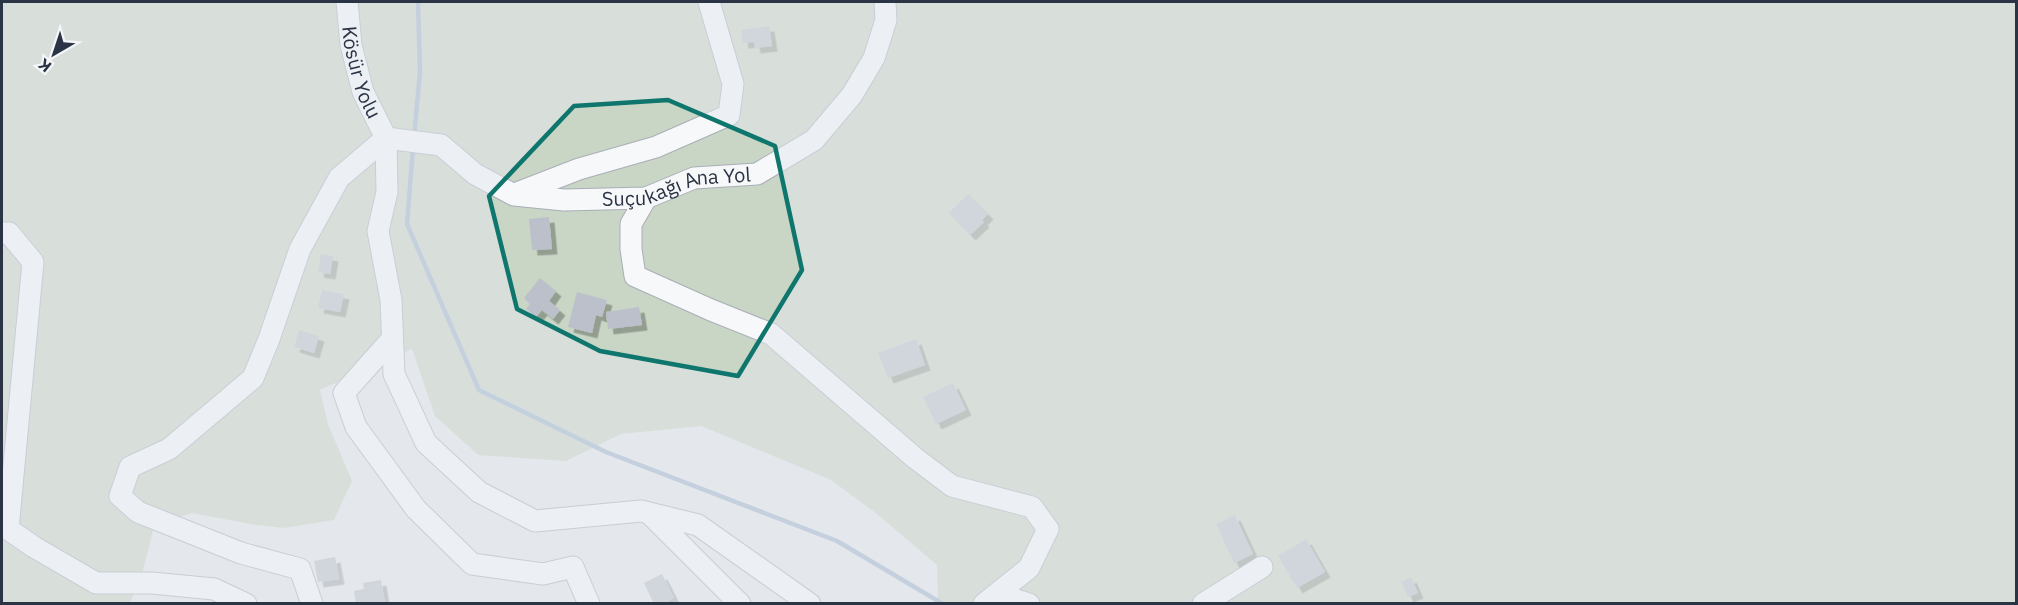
<svg xmlns="http://www.w3.org/2000/svg" width="2018" height="605" viewBox="0 0 2018 605" font-family="'IBM Plex Sans',sans-serif">
<defs>
<filter id="shadow"><feDropShadow dx="5.5" dy="5.5" stdDeviation="0" flood-color="#0004"/></filter>
</defs>
<rect width="100%" height="100%" fill="#e4e7ec"/>
<path fill="#c9d6c5" d="M2 2H2016V603H938L937 565 877 514 831 480 701 426 621 434 566 461 478 455 435 416 412 349 320 390 328 424 352 481 334 520 284 528 256 525 191 513 154 527 143 570 130 603H2Z"/>
<g fill="none" stroke-linecap="round" stroke-linejoin="round">
<path stroke="#9fb4cc" stroke-width="4.5" d="M414 137 420 72 418 2
M413 148 407 224 479 390 606 452 837 541 943 604"/>
</g>
<path fill="#bbc0ca" filter="url(#shadow)" d="M769 26 772 46 755 48 754 42 743 43 741 30Z
M968 194 988 214 982 220 984 222 970 235 949 213Z
M549 217 552 249 532 250 529 219Z
M321 254 333 256 330 274 318 272Z
M540 278 556 291 549 301 560 310 553 319 542 310 536 317 526 309 530 304 524 298Z
M322 290 344 294 340 312 318 308Z
M577 292 607 300 602 317 596 315 592 333 568 327Z
M639 307 642 325 608 329 606 312Z
M299 330 319 336 314 353 294 347Z
M916 339 925 365 888 378 878 353Z
M953 383 966 410 936 424 923 397Z
M1235 515 1253 554 1234 563 1216 524Z
M1306 539 1325 572 1297 588 1278 556Z
M335 557 339 579 318 582 314 561Z
M662 574 674 598 662 604H654L644 583Z
M1411 577 1418 593 1408 597 1401 582Z
M381 580 385 604H356L354 591 364 589 363 583Z"/>
<g fill="none" stroke-linecap="round" stroke-linejoin="round">
<g stroke="#a9aeb7" stroke-width="23">
<g id="minor">
<path id="s1" d="M347 2 351 45 363 92 386 138 387 192 378 231 391 300 394 374 426 443 479 492 535 521 641 511 698 525 810 604"/>
<path id="s2" d="M386 138 441 145 475 174 514 195 564 200 646 198 694 178 757 174 814 140 852 95 874 58 886 20 885 2"/>
<path d="M517 193 579 169 656 147 729 115 733 84 709 2"/>
<path d="M646 198 631 224V249L635 276 711 310 771 334 915 458 952 486 1032 507 1048 529 1029 568 984 604"/>
<path d="M2 233H9L33 262 8 529 34 547 96 583H152L214 589 246 604"/>
<path d="M392 339 344 393 356 427 416 509 472 564 543 574 573 567 589 604"/>
<path d="M649 513 740 604"/>
<path d="M997 594 1029 604"/>
<path d="M312 604 300 569 241 553 138 512 120 496 130 467 169 449 253 378 269 339 300 249 339 178 386 138"/>
<path d="M1203 604 1262 567"/>
</g>
</g>
<use href="#minor" stroke="#f7f8fa" stroke-width="21"/>
</g>
<path d="M0 0H2018V605H0ZM668 100 775 146 802 270 738 376 600 351 517 309 489 196 574 106Z" fill="#e4e7ec" fill-opacity=".55" fill-rule="evenodd"/>
<path fill="none" stroke="#0f766e" stroke-width="4.5" stroke-linejoin="round" d="M668 100 775 146 802 270 738 376 600 351 517 309 489 196 574 106Z"/>
<g text-anchor="middle" stroke-width="4.5" stroke-linejoin="round" paint-order="stroke">
<g font-size="20" fill="#2b3445" stroke="#f4f6f9">
<text dy="7" stroke="none"><textPath href="#s1" startOffset="72">Kösür Yolu</textPath></text>
<text dy="7" stroke="none"><textPath href="#s2" startOffset="309">Suçukağı Ana Yol</textPath></text>
</g>
</g>
<rect width="2018" height="605" fill="none" stroke="#2b3445" stroke-width="6"/>
<g transform="translate(54 54) rotate(219)" stroke="#f4f6f9" stroke-width="4.5" paint-order="stroke">
<path d="M0-4.5L10 22L0 15L-10 22Z" fill="#2b3445"/>
<text y="-9" font-size="16" font-weight="bold" text-anchor="middle" fill="#2b3445">K</text>
</g>
</svg>
